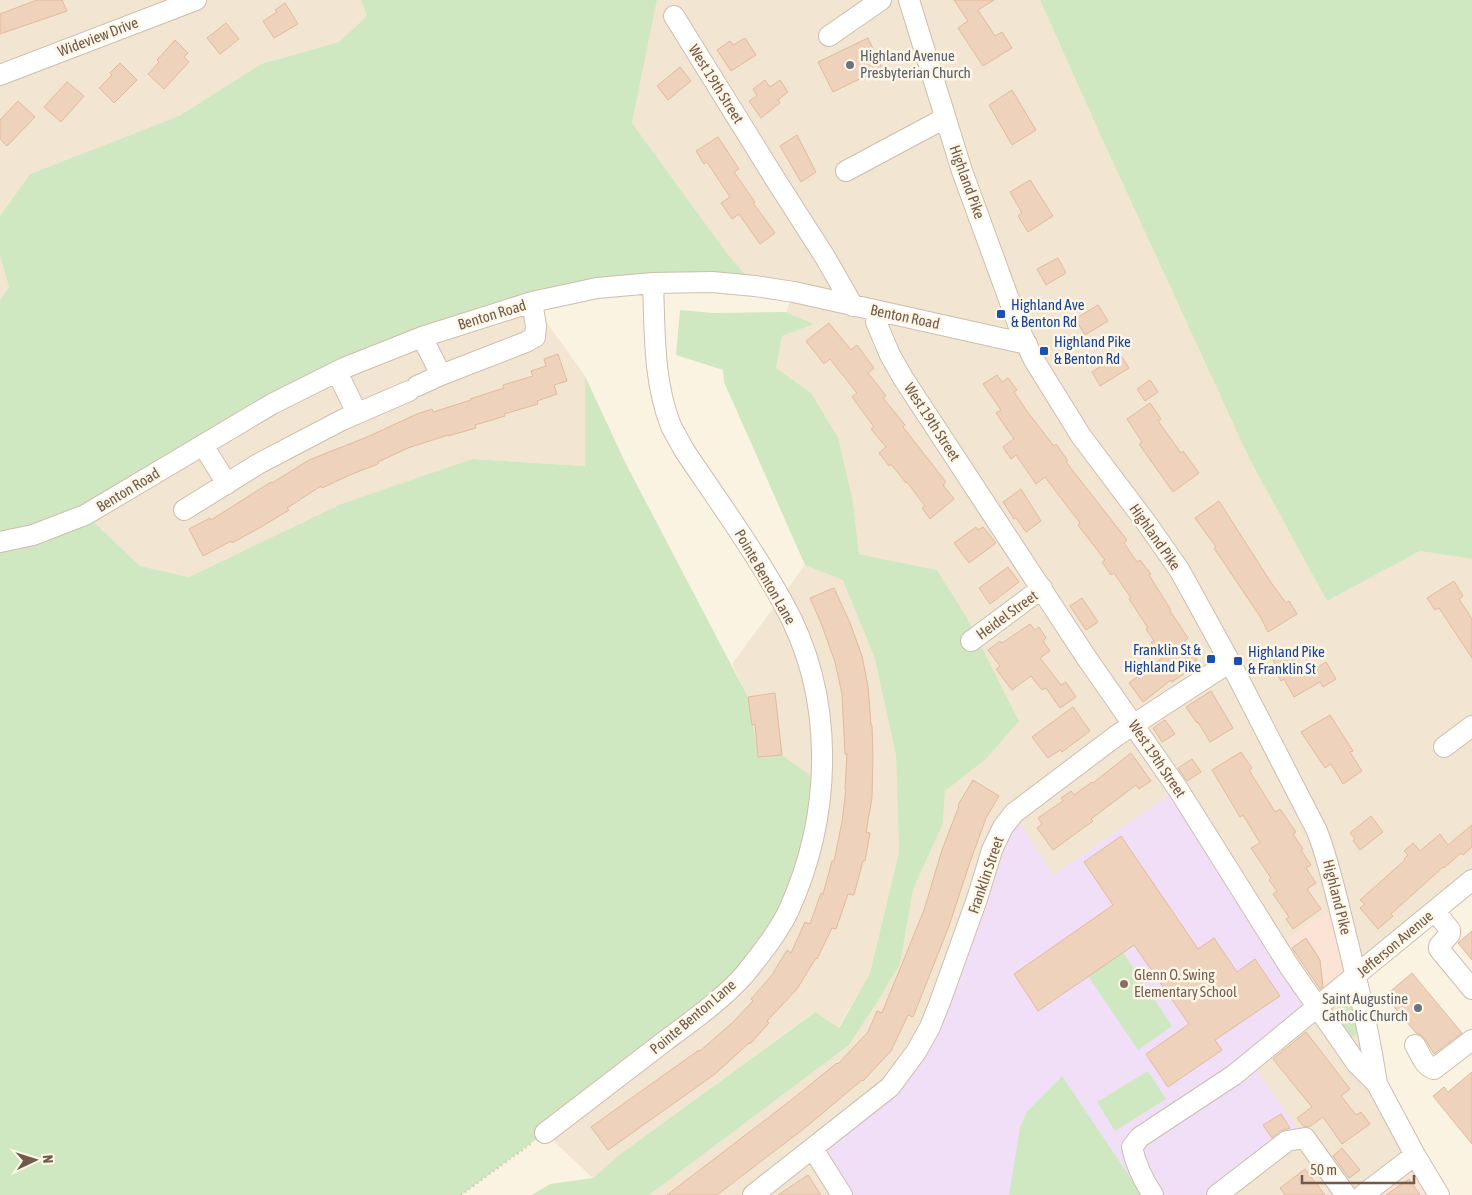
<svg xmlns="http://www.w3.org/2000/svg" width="1472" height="1195" viewBox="0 0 1472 1195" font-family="'Asap Condensed',sans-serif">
<rect width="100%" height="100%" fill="#fbf3e2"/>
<path fill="#f2e5d1" d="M0 0H361L367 16 339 42 261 64 179 116 30 174 0 216Z
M657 0H1040L1099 132 1249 458 1327 601 1420 551 1472 559V880L1357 976 1370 1040 1415 1155 1363 1195H1217L1250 1061 1276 945 1178 789 1053 875 1014 814 977 899 842 1195H649L849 1045 900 964 913 890 943 823 945 791 986 759 1019 721 966 616 937 570 859 554 853 502 811 393 776 368 782 336 814 324 786 312 794 293 755 286 726 252 632 123Z
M0 256 9 287 0 300Z
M532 302 585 376V466L472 459 341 504 189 577 140 566 85 515 272 404Z
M805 565 843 579 875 659 896 756 899 852 870 973 838 1028 814 1012 619 1155 593 1178 545 1133 758 757 748 697 732 664Z"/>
<path fill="#fbe3d6" d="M1339 904 1357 976 1318 1007 1276 945Z
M1415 1155 1439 1195H1363Z"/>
<path fill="#f0dff7" d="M1178 789 1318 1007 1250 1061 1305 1138 1217 1195H842L813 1149 904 1070 1014 813 1053 875Z"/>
<path fill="#cfe8c1" d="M361 0H657L632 123 726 252 755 286 597 288 344 368 86 515 140 566 189 577 341 504 472 459 585 466V376L625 462 748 697C751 718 756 736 758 757L782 755 808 774 821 792 801 879 744 975 545 1133 461 1195H0V300L9 287 0 256V216L30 174 179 116 261 64 339 42 367 16Z
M1040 0H1472V559L1420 551 1327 601 1249 458 1099 132Z
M680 310 713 313 786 312 814 324 782 336 776 368 811 393 838 438 853 502 859 554 937 570 966 616 1019 721 986 759 945 791 943 823 913 890 900 964 877 1002 849 1045 649 1195H532L550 1184 593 1178 619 1155 815 1012 839 1028 870 973 899 852 896 756 875 659 843 580 805 565 724 382 723 370 676 355Z
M1123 952 1172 1026 1138 1050 1088 976Z
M1345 1001H1350L1352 1004 1358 1031 1357 1034 1351 1037 1348 1036 1335 1010Z
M1148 1071 1166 1099 1115 1131 1097 1102Z
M1062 1076 1142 1195H1009L1020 1128 1026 1113Z"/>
<path fill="#efd2bb" stroke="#e1ba9c" d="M37 0H62L67 11 0 34V14Z
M954 0H994L978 10 995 36 1002 32 1012 48 983 66 958 28 968 21Z
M285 3 298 24 274 38 263 21 277 12 275 10Z
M226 23 239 39 220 54 207 38Z
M745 38 756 55 731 71 717 50 730 41 733 45Z
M868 38 882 68 833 92 818 62Z
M175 40 188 53 184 57 189 62 164 89 148 74 159 62 157 60Z
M120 63 137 80 114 103 99 88 112 75 110 73Z
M680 67 691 81 668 100 657 86Z
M765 80 770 87 780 80 788 92 778 100 780 103 761 118 749 101 757 96 753 89Z
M67 82 84 96 61 122 44 107Z
M1012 90 1036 130 1012 145 989 105Z
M18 101 35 117 7 146 0 139V120Z
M797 135 816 172 801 182 780 146Z
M718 137 739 169 734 172 755 202 753 203 775 233 760 244 739 214 732 219 721 203 730 197 707 162 704 164 696 151Z
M1030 180 1053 216 1028 232 1018 216 1022 213 1010 192Z
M1058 258 1066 273 1046 285 1037 269Z
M1098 305 1108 321 1085 335 1075 319Z
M829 323 851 350 857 345 874 368 868 373 886 396 883 398 905 425 903 427 946 482 943 485 954 499 930 519 922 508 925 506 907 482 906 483 891 464 889 466 879 453 886 447 871 429 874 427 852 397 857 393 830 359 824 364 806 341Z
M558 354 567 381 554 385 557 394 537 401 538 404 504 414 505 416 475 425 476 428 448 436V435L408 448 378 462V464L352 474 322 488 321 486 287 508 289 510 261 527 232 543 231 541 203 556 189 529 210 518 211 520 271 482 272 483 309 460 367 437 417 414 432 409 433 412 471 400 470 399 504 388 503 385 533 376 531 371 546 366 544 359Z
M1120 354 1129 368 1100 386 1092 372Z
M997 375 1002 382 1008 378 1017 390 1014 392 1029 414 1054 446 1056 444 1068 461 1066 462 1127 540 1124 543 1137 562 1140 560 1151 574 1149 575 1171 610 1170 611 1188 638 1185 641 1197 660 1189 665 1191 669 1172 682 1171 680 1143 702 1129 683 1162 658 1151 642 1154 641 1146 629 1148 628 1129 599 1131 598 1114 573 1111 575 1102 562 1105 560 1078 525 1080 523 1045 477 1036 484 1016 455 1011 459 1003 447 1014 439 996 413 1001 410 983 384Z
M1150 380 1158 392 1145 401 1137 389Z
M1150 403 1161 419 1158 421 1181 453 1183 451 1199 473 1173 492 1139 444 1142 442 1127 419Z
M1021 489 1041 521 1026 532 1016 518 1014 519 1003 502Z
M1219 501 1270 581 1286 603 1289 601 1297 614 1268 632 1261 618 1214 548 1216 547 1195 518Z
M976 527 978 530 983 527 996 543 969 563 954 543Z
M1008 567 1019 582 990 604 979 588Z
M1454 581 1463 596 1459 599 1472 619V658L1439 608 1435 610 1427 598Z
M834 588 850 623 862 656 868 686 871 725H872L873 755 872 798 866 832 870 833 865 861H863L854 895 848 894 836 929 832 928 817 959 816 958 797 989 767 1021 769 1023 750 1044 749 1043 715 1074 608 1150 591 1127 699 1050 700 1051 732 1023 753 1001 751 999 772 975 787 950 791 953 805 922 810 924 821 893 823 894 832 861H834L842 822 846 789H845L847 754H845L842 694 835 662 821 623 810 598Z
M1082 598 1098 622 1086 630 1070 606Z
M1030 624 1035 630 1039 627 1046 638 1043 641 1050 651 1040 658 1061 685 1066 682 1076 697 1060 708 1046 688 1042 690 1031 676 1012 690 996 669 1000 666 988 650 1000 641 1002 643Z
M1287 647 1304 676 1326 662 1336 679 1323 687 1320 682 1294 697 1284 679 1281 681 1275 670 1278 669 1271 656Z
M1211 691 1233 728 1210 742 1198 722 1197 723 1186 707Z
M775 693 782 755 758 757 755 724 752 725 748 697Z
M1073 707 1090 731 1062 752 1060 750 1048 758 1032 737Z
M1330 715 1353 751 1350 752 1362 771 1343 784 1331 764 1325 768 1301 732Z
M1165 720 1175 734 1162 742 1153 728Z
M1241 752 1252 768 1249 770 1275 812 1280 809 1296 832 1293 834 1303 849 1301 850 1311 865 1306 868 1316 883 1307 889 1321 909 1293 929 1286 919 1289 917 1273 894 1277 891 1269 880 1271 878 1251 848 1260 843 1243 815 1240 817 1212 770Z
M1131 753 1151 781 1139 789 1136 785 1091 819 1093 821 1053 850 1037 828 1042 824 1038 818 1063 801 1061 798 1071 791 1074 795 1092 782 1093 783Z
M1192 759 1201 772 1187 781 1178 768Z
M973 780 999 796 986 818 969 865 949 926 913 1017 908 1015 891 1051 863 1081 862 1080 806 1127 717 1195H667L790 1101 837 1063 838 1064 868 1032 877 1011 882 1013 924 910 942 850 959 806 958 805Z
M1371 816 1383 832 1360 850 1353 841 1355 839 1350 833Z
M1472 825V847L1463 855 1461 853 1444 868 1443 867 1391 914 1393 916 1378 929 1360 908 1365 904 1360 900 1405 860 1404 859 1408 855 1404 851 1413 843 1420 851 1440 834 1448 845Z
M1121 836 1198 949 1214 938 1237 972 1255 959 1280 996 1215 1040 1222 1050 1168 1087 1146 1054 1189 1024 1134 945 1038 1011 1014 974 1113 905 1084 862Z
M1472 931V960L1458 943Z
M1306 938 1320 960 1323 987 1320 989 1292 948Z
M1412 973 1462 1033 1434 1054 1425 1039 1421 1035 1416 1033 1385 996Z
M1306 1032 1350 1089 1341 1096 1356 1115 1361 1112 1370 1124 1342 1144 1323 1117 1309 1127 1303 1126 1297 1118 1312 1107 1273 1059Z
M1472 1072V1144L1433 1096 1444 1087 1448 1092Z
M1281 1114 1290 1128 1280 1131 1272 1138 1263 1125Z
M1342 1148 1360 1170 1349 1178 1333 1156Z
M1305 1169 1325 1195H1285L1280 1188Z
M808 1175 821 1195H778Z
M1409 1179 1420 1195H1386Z"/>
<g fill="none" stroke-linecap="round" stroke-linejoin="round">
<g stroke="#cebdac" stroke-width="22">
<path id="minor" d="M909 0 962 171 1022 335 1034 360 1081 436 1148 525 1180 571 1230 662 1317 831C1329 862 1336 895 1344 927 1357 979 1369 1031 1377 1084
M674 16 777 182 825 257 853 306
M829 36 881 0
M0 75 196 0
M846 171 945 118
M876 322 890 355 903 378 1086 657 1178 789 1289 966 1357 1064 1377 1084 1415 1155 1439 1195
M422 337 441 375
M337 372 357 413
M417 386 441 375 526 342 535 337 536 326 532 302
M203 445 227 484
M184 510 258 464 342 420 409 391
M0 542 33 535 85 515 272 404 344 368 422 337 532 302 597 288 653 283 712 282 755 286 794 292 1027 344
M971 641 1042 588
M1444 747 1472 726
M1435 911 1450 930V934L1439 946V949L1472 989
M1415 1045C1420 1053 1424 1067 1434 1069L1472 1040
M545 1133C585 1102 625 1072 665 1041 692 1021 723 999 745 974 760 955 777 934 788 912 833 814 836 696 782 601 753 549 717 499 684 450 680 442 675 434 671 426 653 381 655 331 653 283
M813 1149 842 1195
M753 1195 890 1087 916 1052 930 1027 940 1002 977 899 992 850 1003 827 1014 813 1116 736 1230 662
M1153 1195C1143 1180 1136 1166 1132 1147L1140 1137 1234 1075 1472 880
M1217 1195 1287 1141 1305 1138 1346 1195
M1363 1195 1415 1155"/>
</g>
<path stroke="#d4b69e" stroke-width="2.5" stroke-dasharray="1 4" stroke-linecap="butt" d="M461 1195 532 1143"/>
<use href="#minor" stroke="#fff" stroke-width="20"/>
</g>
<g fill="#6b7280" stroke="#fef7e8" stroke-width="2">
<circle cx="850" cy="65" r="5"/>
<circle cx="1418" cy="1008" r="5"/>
</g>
<g fill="#1a4fb4" stroke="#fef7e8" stroke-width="2">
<rect x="996" y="309" width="10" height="10" rx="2.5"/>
<rect x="1039" y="346" width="10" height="10" rx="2.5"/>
<rect x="1206" y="654" width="10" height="10" rx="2.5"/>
<rect x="1233" y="656" width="10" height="10" rx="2.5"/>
</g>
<circle fill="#8d6e63" stroke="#fef7e8" stroke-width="2" cx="1124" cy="984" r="5"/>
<g text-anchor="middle" stroke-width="5" stroke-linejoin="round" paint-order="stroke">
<g font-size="15" fill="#725a4a" stroke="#fef7e8">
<text transform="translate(98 37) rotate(-21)" y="5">Wideview Drive</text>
<text transform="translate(716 84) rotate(58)" y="5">West 19th Street</text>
<text transform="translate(967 182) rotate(70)" y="5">Highland Pike</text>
<text transform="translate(492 315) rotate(-17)" y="5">Benton Road</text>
<text transform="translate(905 317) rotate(12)" y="5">Benton Road</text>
<text transform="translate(932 422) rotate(57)" y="5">West 19th Street</text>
<text transform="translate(128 490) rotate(-31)" y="5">Benton Road</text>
<text transform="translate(1155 537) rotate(55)" y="5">Highland Pike</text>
<text transform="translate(765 577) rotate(60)" y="5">Pointe Benton Lane</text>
<text transform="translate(1007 615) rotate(-36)" y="5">Heidel Street</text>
<text transform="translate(1157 759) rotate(56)" y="5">West 19th Street</text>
<text transform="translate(986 875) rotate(-71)" y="5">Franklin Street</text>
<text transform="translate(1337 897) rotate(76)" y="5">Highland Pike</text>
<text transform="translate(1395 944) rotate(-40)" y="5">Jefferson Avenue</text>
<text transform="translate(693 1017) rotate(-40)" y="5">Pointe Benton Lane</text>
</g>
<g font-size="15" fill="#5b616d" stroke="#fef7e8" text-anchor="start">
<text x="860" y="61">Highland Avenue<tspan x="860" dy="17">Presbyterian Church</tspan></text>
<text x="1408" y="1004" text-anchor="end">Saint Augustine<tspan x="1408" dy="17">Catholic Church</tspan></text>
</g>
<g font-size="15" fill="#164399" stroke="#fef7e8" text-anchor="start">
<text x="1011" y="310">Highland Ave<tspan x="1011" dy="17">&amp; Benton Rd</tspan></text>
<text x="1054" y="347">Highland Pike<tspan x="1054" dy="17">&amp; Benton Rd</tspan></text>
<text x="1201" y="655" text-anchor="end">Franklin St &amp;<tspan x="1201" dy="17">Highland Pike</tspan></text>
<text x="1248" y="657">Highland Pike<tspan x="1248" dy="17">&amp; Franklin St</tspan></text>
</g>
<g font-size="15" fill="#785e54" stroke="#fef7e8" text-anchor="start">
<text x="1134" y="980">Glenn O. Swing<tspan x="1134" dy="17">Elementary School</tspan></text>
</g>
</g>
<g transform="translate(35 1160) rotate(86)" stroke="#fef7e8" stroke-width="4" paint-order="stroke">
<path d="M0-4L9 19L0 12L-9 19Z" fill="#725a4a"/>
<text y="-8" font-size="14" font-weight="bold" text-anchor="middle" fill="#725a4a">N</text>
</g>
<path d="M1302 1175v8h112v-8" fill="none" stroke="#725a4a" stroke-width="2.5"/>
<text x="1310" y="1175" font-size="15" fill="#725a4a" stroke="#fef7e8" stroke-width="4" paint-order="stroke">50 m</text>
</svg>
